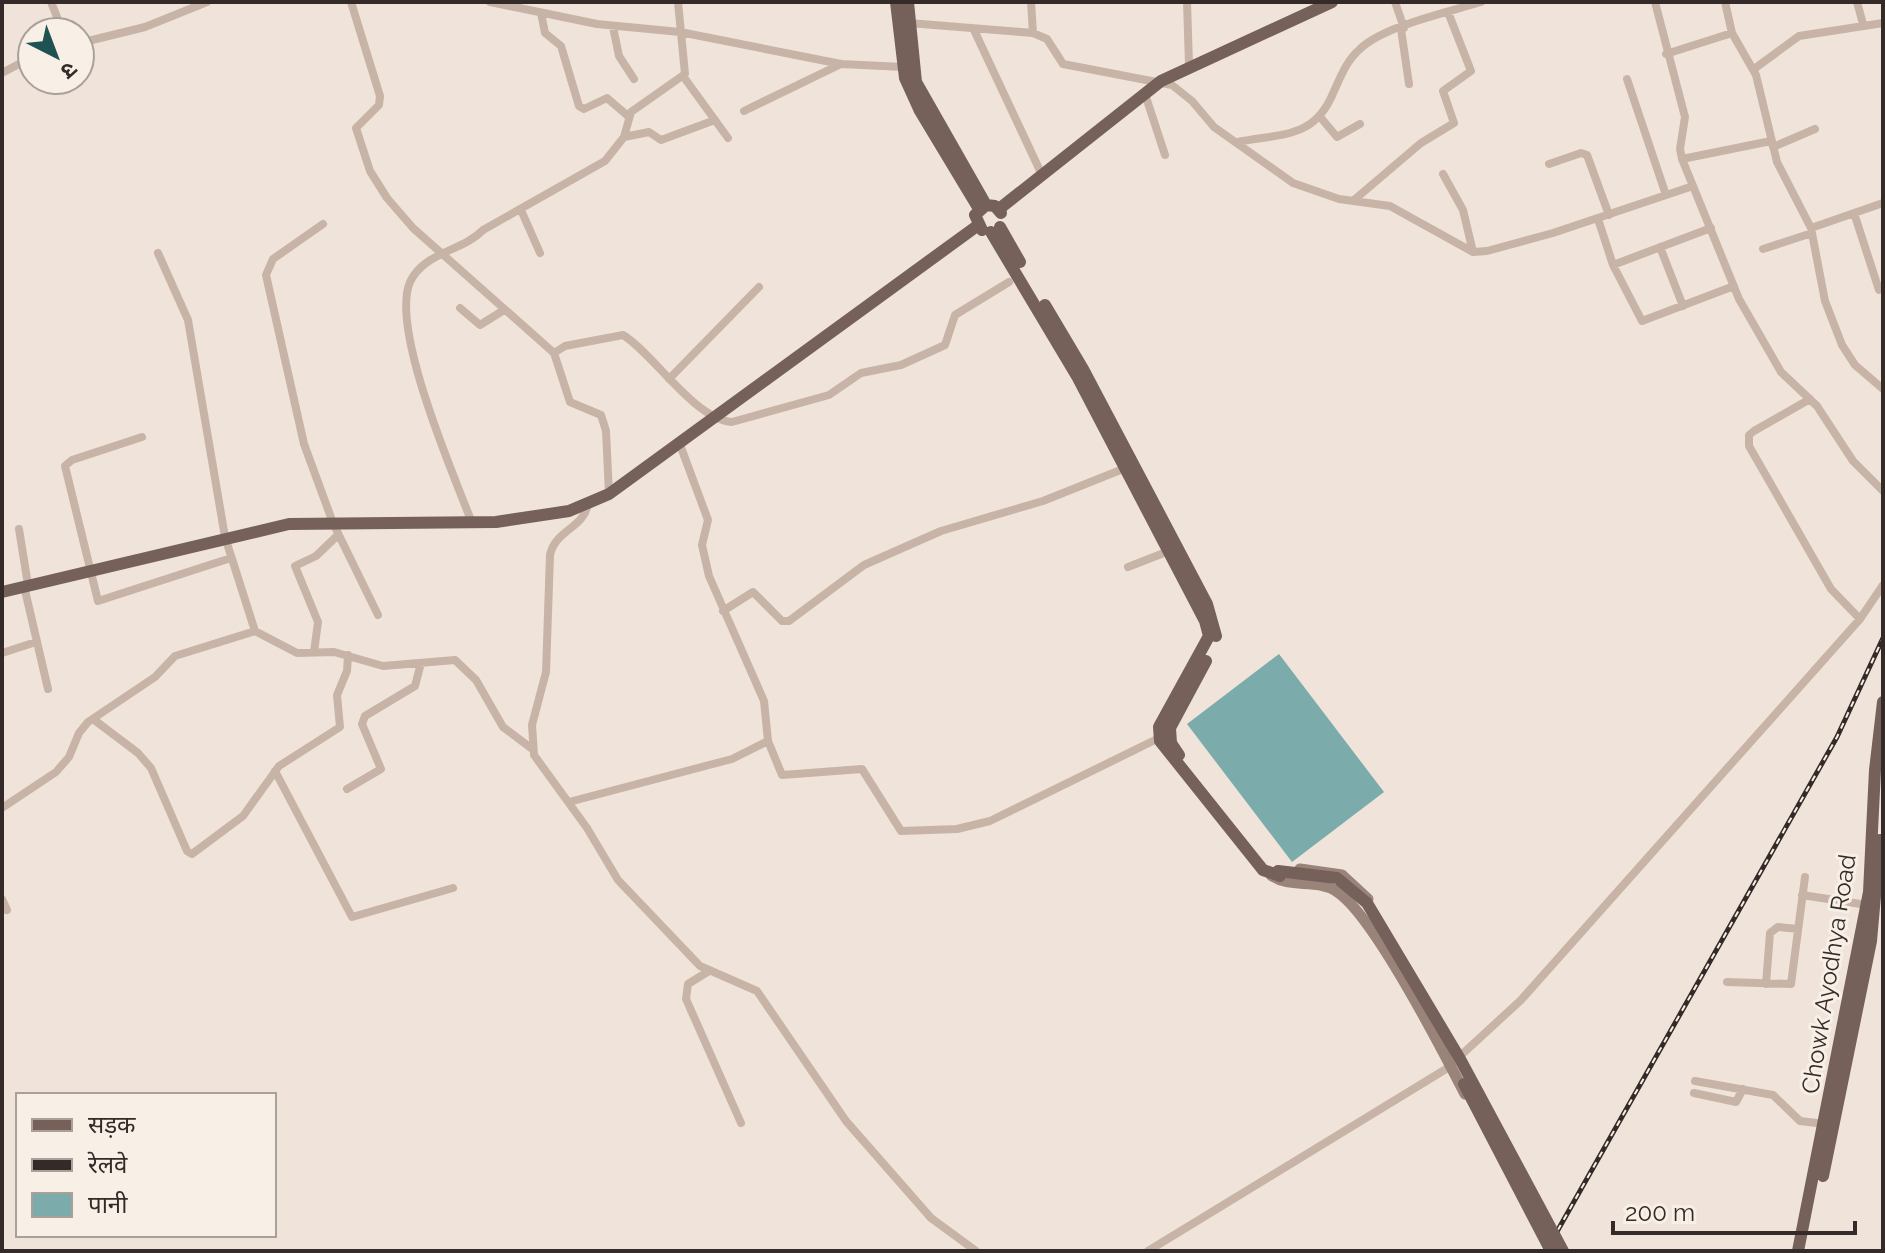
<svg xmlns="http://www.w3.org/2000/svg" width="1885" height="1253" viewBox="0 0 1885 1253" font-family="Raleway,'Noto Sans Devanagari',sans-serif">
<rect width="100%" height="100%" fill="#f0e4da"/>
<path fill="#7babaa" d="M1279 654 1384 792 1292 862 1187 724Z"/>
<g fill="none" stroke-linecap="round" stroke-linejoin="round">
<path stroke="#c7b4a7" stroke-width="8" d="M51 2 63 32
M351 2 380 96 379 105 356 128 370 171 387 198 413 228 554 353 570 402 601 415 606 431 609 494
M490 2 597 24 680 32 841 64 903 67
M1031 2 1033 33
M1187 2 1189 65
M1395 2 1404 28
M1655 2 1685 117 1680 149 1682 159 1739 299 1781 372 1817 406 1853 461 1883 491
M1725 2 1732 33 1756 75 1777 162 1811 228 1825 301 1842 345 1855 365 1883 389
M1857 2 1863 24
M541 13 545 33 561 46 579 106 584 109 607 98 628 116
M909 23 1033 33 1047 39 1063 64 1172 85 1192 101 1214 127 1293 183 1339 199 1390 206 1473 252 1487 251 1553 233 1693 186
M613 27 619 56 634 79
M1401 29 1409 84
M974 30 1042 175
M80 43 145 27 207 2
M1666 54 1732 33
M1754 69 1799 36 1883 23
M2 73 32 57
M683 76 728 138
M1627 79 1666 195
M1145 94 1165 155
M744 111 841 64
M1321 118 1337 137 1360 124
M624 137 649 132 661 140 715 120
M1238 142C1283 133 1315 139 1334 91 1341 76 1347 60 1360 49 1384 26 1448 12 1481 2
M1773 147 1815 129
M1682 159 1771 141
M1549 164 1581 153 1587 155 1609 215
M1443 174 1463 210 1473 252
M1354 200 1421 143 1454 123 1443 91 1471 71 1448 12
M521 210 540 253
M1854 213 1879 290
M1598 219 1613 265 1642 321 1734 286
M323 224 273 259 266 275 304 444 333 523 378 615
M1811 228 1883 203
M1660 247 1683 306
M1763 249 1812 233
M158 253 188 320 225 537 255 631 297 653 334 652 383 666 455 660 476 680 503 727 531 748
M1613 265 1711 228
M460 308 480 325 504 310
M554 353 565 346 623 335C653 353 695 420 732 422L829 395 861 373 901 365 945 345 955 315 1009 282
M669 379 759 287
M1810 399 1754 431 1749 435V446L1831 589 1860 619
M142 437 72 460 65 466 98 601 231 558
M679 442 708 520 702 545 709 576 764 701 768 741 782 775 862 769 901 831 957 829 990 821 1159 738
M588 504C584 528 555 530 550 555L546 672 532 725 534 755 587 828 618 880 700 966 757 991 846 1121 931 1218 976 1251
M472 523C453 473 390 329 410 282 424 252 463 251 483 230L605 161 624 137 631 112 685 74 678 2
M19 529 28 585
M1128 567 1169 551
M24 586 48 689
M723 611 753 592 782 621H789L864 565 941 531 1043 501 1123 469
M314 652 318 622 295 566 316 556 338 535
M2 653 36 642
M93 719 138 753 151 768 187 851 192 854 243 816 279 766 340 727 337 695 347 671 348 655
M275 771 352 917 453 888
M347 789 381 769 362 724 365 716 415 686 421 663
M569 802 732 759 768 741
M2 808 56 772 69 757 79 733 88 722 155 677 175 656 255 631
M1802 895 1867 905
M2 899 7 910
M709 971 688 984 686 999 741 1123
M1727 982 1791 984 1805 877
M1766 984 1770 933 1778 927 1798 929
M1695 1081 1773 1095 1800 1121 1825 1124
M1694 1093 1736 1102 1743 1089
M1148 1251 1446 1069 1521 1000 1860 619 1883 585"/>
<path stroke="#9a8379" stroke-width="11" d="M1300 869 1342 875 1368 899
M1271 875C1290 889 1316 878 1336 891 1372 913 1443 1051 1465 1094"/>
<path stroke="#756159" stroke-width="12" d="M896 2 905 78 920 111 979 209
M908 2 916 82 986 205 995 206 1001 213
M999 209 1161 81 1332 2
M1000 227 1020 262
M982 230 975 215 986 205
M991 232 1078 378 1205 621 1209 636 1159 727 1160 741 1263 870 1280 876
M1045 305 1083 369 1207 604 1216 636
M2 592 289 524 496 522 569 511 609 494 977 226
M1179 755 1171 743 1170 728 1206 661
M1823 1176 1871 941 1880 840
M1798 1251 1869 892 1875 770 1883 702"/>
<g stroke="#342a27" stroke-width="5">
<path id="rail" d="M1546 1251 1837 737 1883 638"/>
</g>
<use href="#rail" stroke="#f8efe6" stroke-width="2" stroke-dasharray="6" stroke-linecap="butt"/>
<path stroke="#756159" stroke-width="12" d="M1278 871 1337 878 1367 903 1460 1059 1563 1251
M1464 1084 1551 1251"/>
</g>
<g text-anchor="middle" stroke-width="6" stroke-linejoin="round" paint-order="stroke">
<g font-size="24" fill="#342a27" stroke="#f8efe6">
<text transform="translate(1829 974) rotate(-81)" y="8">Chowk Ayodhya Road</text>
</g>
</g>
<rect width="1885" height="1253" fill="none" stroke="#342a27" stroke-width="8"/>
<rect x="16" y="1093" width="260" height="144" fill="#f8efe6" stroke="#aaa09a" stroke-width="2"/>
<rect x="32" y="1119" width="40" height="12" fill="#756159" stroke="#aaa09a" stroke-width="2"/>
<text x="88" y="1133" font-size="24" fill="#342a27">सड़क</text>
<rect x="32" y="1159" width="40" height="12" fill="#342a27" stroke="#aaa09a" stroke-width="2"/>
<text x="88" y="1173" font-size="24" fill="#342a27">रेलवे</text>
<rect x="32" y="1193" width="40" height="24" fill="#7babaa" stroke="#aaa09a" stroke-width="2"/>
<text x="88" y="1213" font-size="24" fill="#342a27">पानी</text>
<g transform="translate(56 56) rotate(138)"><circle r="38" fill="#f8efe6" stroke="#aaa09a" stroke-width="2"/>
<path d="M0-6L14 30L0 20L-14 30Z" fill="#1f5253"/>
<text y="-12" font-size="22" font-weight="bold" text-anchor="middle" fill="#342a27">उ</text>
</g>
<path d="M1613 1221v12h242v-12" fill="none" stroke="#342a27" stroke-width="4"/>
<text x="1625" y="1221" font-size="24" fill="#342a27" stroke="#f8efe6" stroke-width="6" paint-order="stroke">200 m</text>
</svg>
